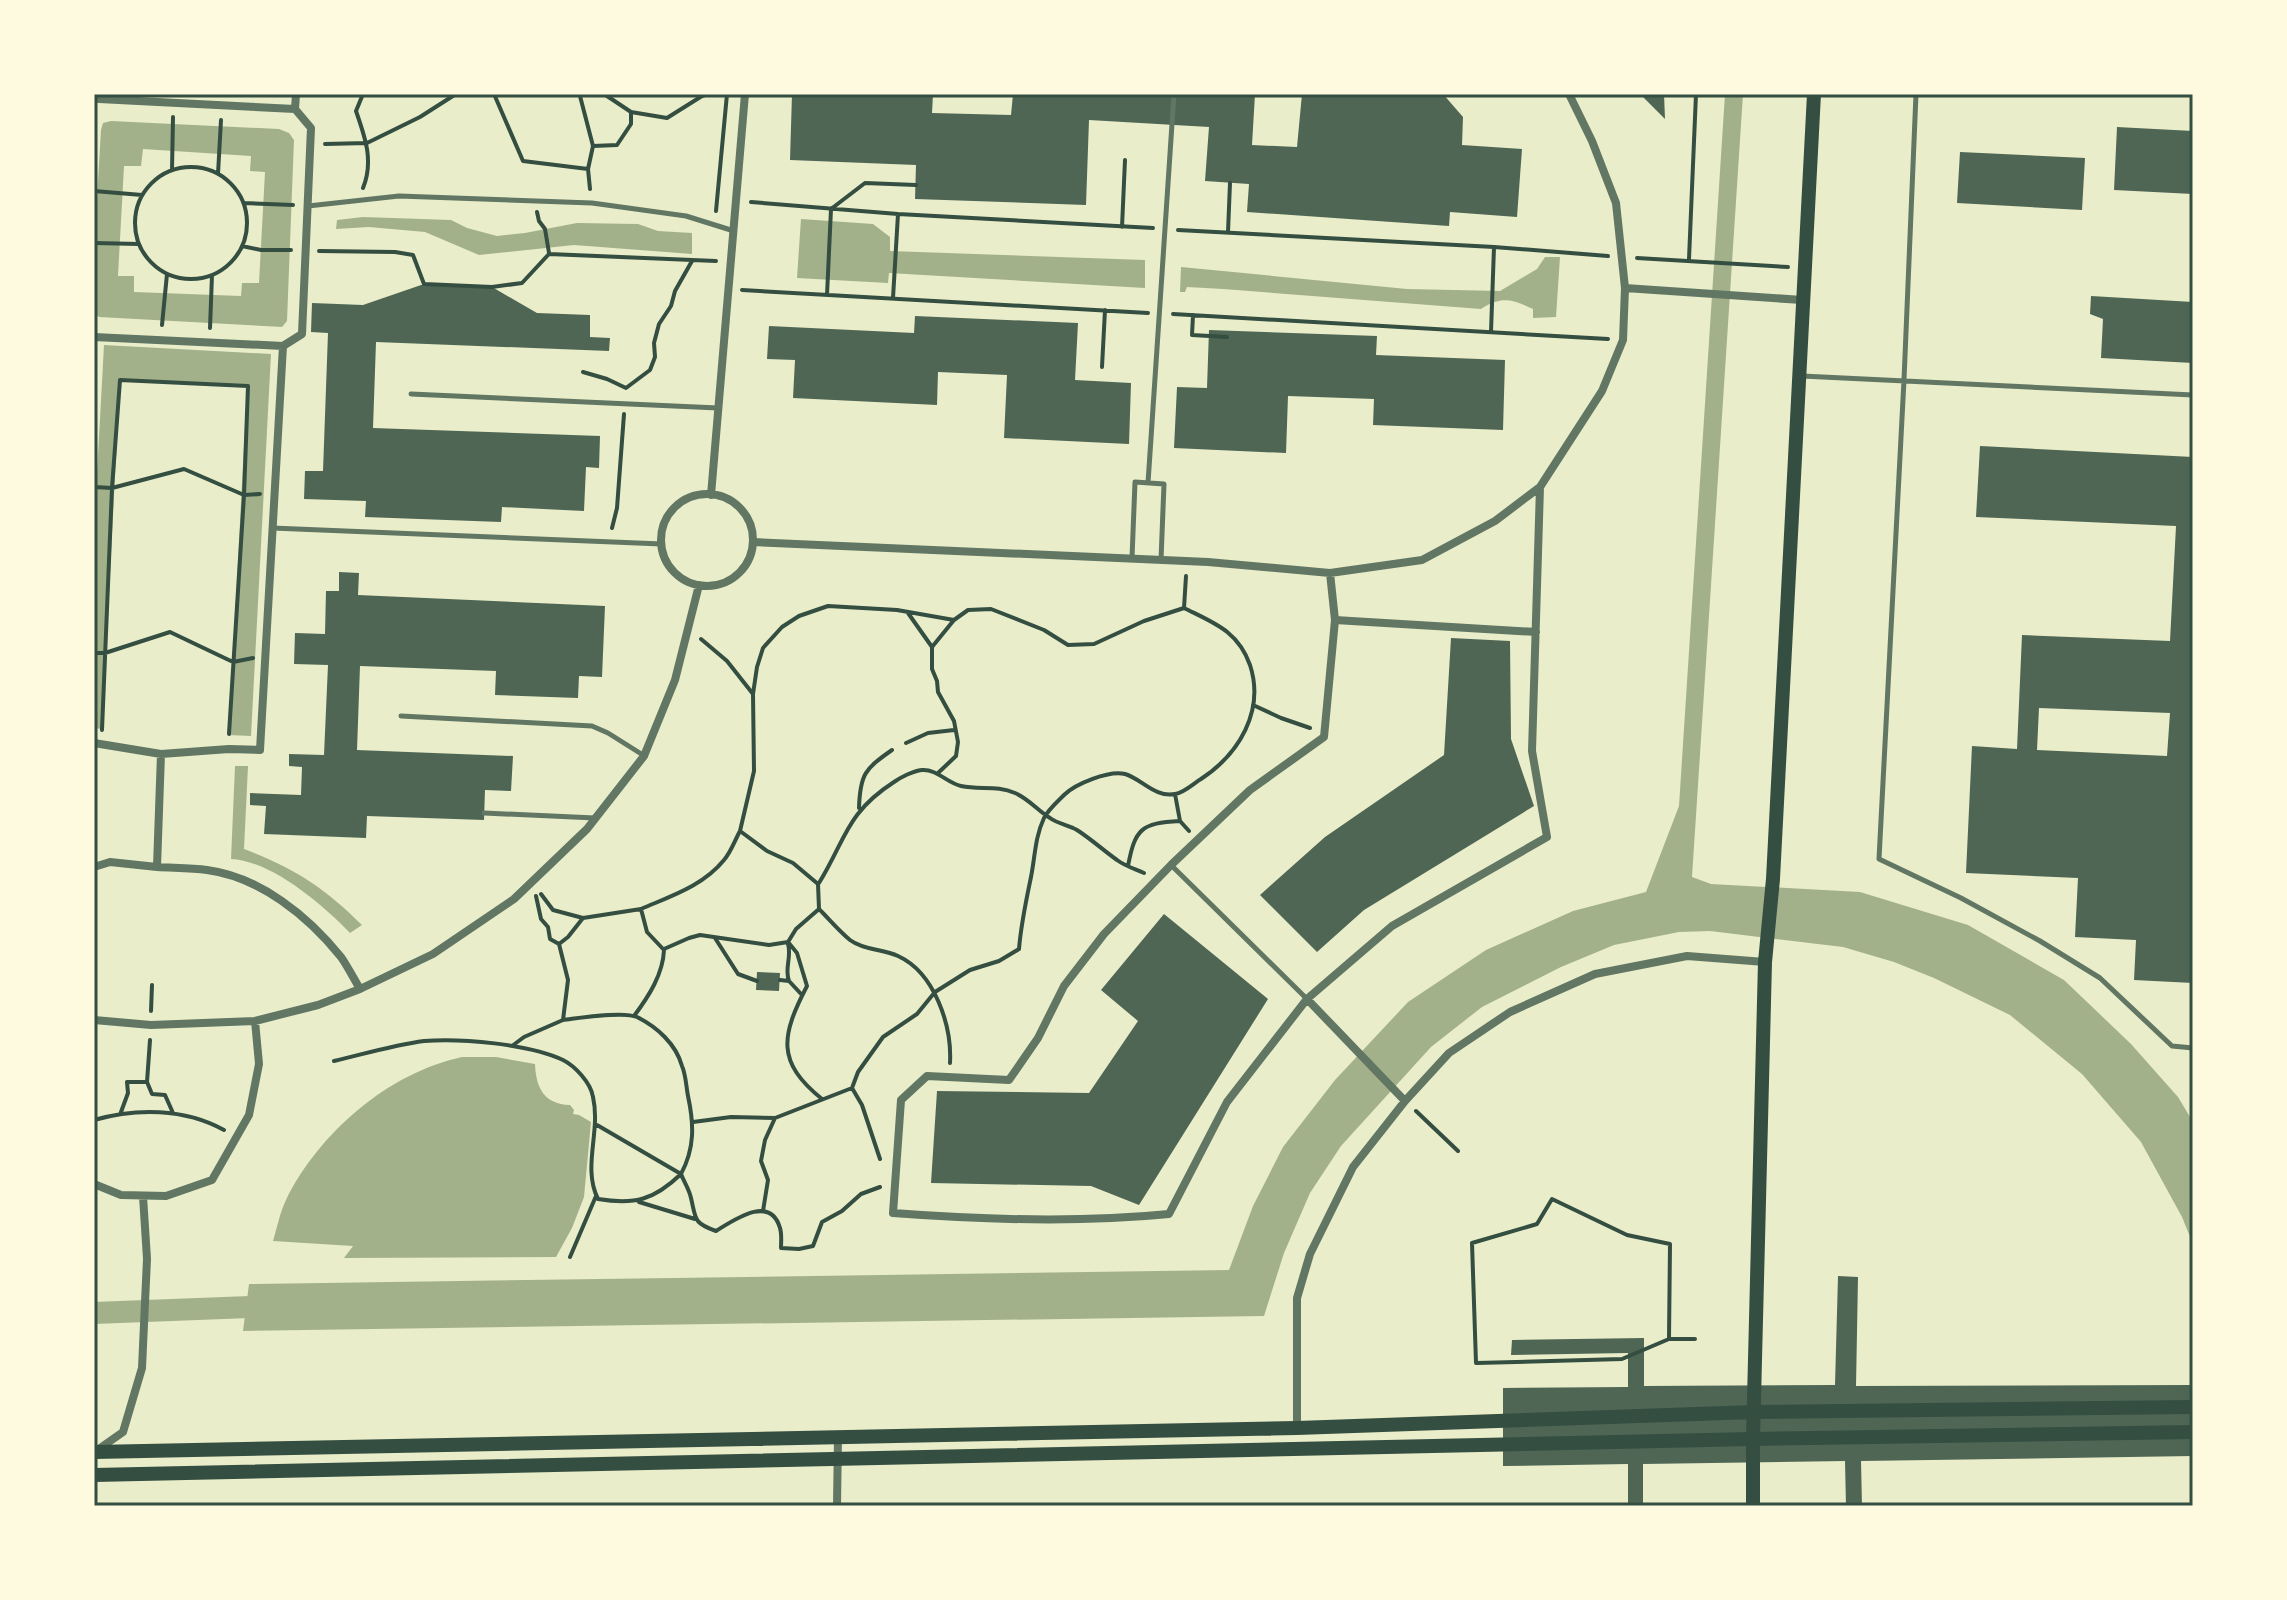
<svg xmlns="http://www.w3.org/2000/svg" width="2287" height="1600" viewBox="0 0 2287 1600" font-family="Lato,sans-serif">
<rect width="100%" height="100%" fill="#e9edc9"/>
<path fill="#a3b18a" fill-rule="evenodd" d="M1725 94H1743L1692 877 1711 884 1860 892 1968 925 2064 980 2131 1044 2178 1097 2193 1122V1244L2182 1217 2141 1142 2082 1074 2010 1015 1934 978 1894 962 1843 947 1710 931 1679 932 1614 945 1561 967 1482 1007 1431 1047 1341 1146 1310 1193 1284 1253 1264 1316 243 1331 249 1284 1229 1270 1253 1206 1283 1147 1335 1080 1408 1002 1486 950 1573 911 1646 892 1679 806Z
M111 121 279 129 289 133 294 140 287 321 282 327 99 317 94 313V251L101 130 103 123ZM143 149 251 156 250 171 265 172 259 283H242L241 296 134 292V276H118L124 166H141Z
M363 217 451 220 467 228 497 236 525 233 577 223 638 224 658 231 692 233V254L574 245 479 255 425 232 369 227 336 229 337 220Z
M801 219 873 224 890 237V251L1145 260V288L889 273 888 283 797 278Z
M1545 257H1560L1556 317 1533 318V309C1512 299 1501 296 1481 309L1223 289 1187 287 1185 292H1180L1181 267 1407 289 1500 291 1537 269Z
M104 345 271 354 251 736 229 735 247 387 120 380 102 729 94 728V530Z
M235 766H248L244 849C294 868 324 887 362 925L350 933C323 905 272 861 231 859Z
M462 1057H496L535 1064C536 1088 544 1104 570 1105L574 1110 573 1114 579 1115 591 1122 584 1197 572 1228 556 1257 344 1258 353 1246 273 1241C277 1228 280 1212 286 1200 319 1133 388 1073 462 1057Z"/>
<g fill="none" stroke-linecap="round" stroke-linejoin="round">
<path stroke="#a3b18a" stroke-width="22" d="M94 1313 277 1306"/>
</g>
<path fill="#4f6655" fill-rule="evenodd" d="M792 94H933L932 113 1011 115 1013 94H1255L1252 145 1297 147 1302 94H1443L1463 117 1462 145 1522 149 1517 217 1450 212 1449 226 1247 212 1249 184 1205 181 1209 127 1089 120 1086 205 915 199 916 165 790 160Z
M1640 94H1664L1665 119Z
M2117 127 2193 131V194L2114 190Z
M1960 152 2085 158 2082 210 1957 203Z
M424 284 492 287 537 313 590 315V337L610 338 609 351 376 342 373 428 600 436 599 468 586 467 584 511 502 507 501 522 365 517 366 501 304 499 305 471H323L328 333 311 332 312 303 363 305Z
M2091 296 2193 302V363L2101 358 2103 319 2090 314Z
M915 316 1078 323 1075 380 1131 383 1129 444 1004 438 1007 375 938 372 937 405 793 398 795 360 767 359 769 326 914 333Z
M1209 330 1377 336 1376 355 1505 360 1503 430 1373 425 1374 399 1288 396 1286 453 1174 448 1177 387 1207 388Z
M1980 446 2193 457V983L2134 980 2136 940 2075 937 2078 878 1966 873 1972 746 2017 749 2022 635 2170 641 2176 526 1976 517ZM2039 708 2170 713 2167 756 2037 750Z
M339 572 359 573 358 595 605 606 602 677 579 676 578 698 495 695 496 671 360 666 357 750 513 756 511 791 485 790 484 820 367 816 366 838 264 834 266 806 250 805V793L301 795 302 767 289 766V754L324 755 328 665 294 664 295 633 325 634 326 591H339Z
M1451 638 1510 641 1511 739 1534 806 1364 910 1317 952 1260 895 1325 837 1444 755Z
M1164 914 1268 999 1139 1205 1091 1186 931 1183 937 1091 1089 1093 1138 1021 1101 990Z
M757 972 780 973 779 991 756 990Z
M1838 1276 1858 1277 1856 1386 2193 1385V1456L1861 1461 1862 1506H1846L1845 1461 1643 1464V1506H1628V1464L1503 1466V1388L1628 1387V1353L1511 1355 1512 1340 1644 1338V1386L1835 1385Z"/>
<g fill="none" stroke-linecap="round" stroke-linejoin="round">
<path stroke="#344e41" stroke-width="4" d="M363 94 356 111C365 137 374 161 363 188
M494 94 523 161 588 169
M585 94 580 96 593 146
M604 94 631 112 667 118 702 96 708 94
M325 144 367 143 420 117 456 94
M135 223a56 56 0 1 1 112 0a56 56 0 1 1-112 0Z
M172 170 173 117
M218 174 221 120
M590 189 588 169 593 146 617 145 631 124V112
M94 191 142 195
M751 202 898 214 1153 228
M244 203 293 205
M716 211 727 94
M537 212 539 221 545 229 549 253
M1122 227 1125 160
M1178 230 1494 247 1608 256
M1228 232 1230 183
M94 243 139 244
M242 246 261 250H291
M319 251 395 252 413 255 424 284 492 287 522 283 549 254 716 261
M1637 258 1788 267
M1689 259 1696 94
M742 290 1148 313
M827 295 831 209 865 183 916 185
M893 298 898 214
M1173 314 1608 339
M1193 315 1192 335 1227 337
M162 325 167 274
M210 328 212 275
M1491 332 1494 247
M1102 367 1105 310
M583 372 607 379 626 388 650 370 655 357 654 343 659 324 671 306 675 291 692 261
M94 487 112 488 184 469 244 495 260 494
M612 528 617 508 624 414
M908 613 932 647 954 620
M701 639 727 661 753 694 754 771 740 831 767 851 793 863 818 884 819 909C829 919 839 931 850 940 863 950 883 949 898 956 935 973 952 1026 950 1063
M932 647V669L937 681 938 692 954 721 958 742 956 756 938 773
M94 653H105L170 632 233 662 253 658
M753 694 757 667 763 648 782 627 799 616 828 606 897 610 954 620 968 610 991 609 1044 630 1068 645 1094 644 1144 621 1184 608
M1253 705 1281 718 1310 728
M102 730 112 488 120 380 248 386 244 495 229 734
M906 743 928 733 954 730
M1175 794 1180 821
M859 808C860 774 865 769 892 750
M1128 866C1135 829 1141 823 1180 821L1189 831
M819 883C846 839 846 813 894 782 901 777 913 771 922 770 937 769 947 783 961 786 980 790 997 785 1015 793 1029 799 1037 810 1050 818 1058 824 1069 825 1077 830 1091 839 1103 850 1117 860 1125 866 1135 869 1144 873
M541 894 553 910 583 918 641 909
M536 896 541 919 548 927 550 939 559 944
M583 918 568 937 559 944 568 980 563 1020C580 1018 623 1011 637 1017 657 1027 676 1044 682 1066 686 1075 686 1086 688 1096 694 1124 695 1148 681 1174 684 1182 689 1189 691 1198 696 1219 693 1223 716 1231 734 1220 770 1194 780 1228 782 1234 781 1242 781 1248L799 1249 813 1246 822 1222 842 1211 861 1194 880 1187
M715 938 738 974 757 981
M788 942 797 953 807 986C781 1036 776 1062 822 1099
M788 944C792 957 784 969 789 981
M664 949 689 938 700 935 769 945 788 942 796 929 819 909
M780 980 789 981 802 995
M151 1011 152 985
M634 1016C649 996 663 974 664 950L647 932 641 909C671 896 703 886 724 860 731 852 735 840 740 831
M512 1046 524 1037 563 1020
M334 1061C364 1054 394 1045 424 1041 460 1038 530 1044 563 1060 575 1066 591 1083 593 1097 601 1132 582 1167 598 1199 635 1205 654 1200 681 1174L597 1125
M147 1082 150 1040
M1416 1111 1458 1151
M121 1112 128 1093 127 1082H147L152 1094 165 1095 173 1113
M94 1120C136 1108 184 1108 224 1130
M693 1122 731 1117 775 1118 852 1088
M880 1159 862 1105 852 1088 858 1072 883 1037 917 1014 935 992 970 970 999 961 1019 949C1021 924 1026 901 1031 877 1035 857 1035 837 1044 818 1048 810 1057 802 1064 795 1075 784 1109 770 1125 774 1142 779 1155 798 1175 794 1184 793 1194 783 1201 779 1239 754 1265 711 1250 665 1238 631 1214 623 1184 608L1186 576
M639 1202 695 1219
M763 1211 768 1180 761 1161 765 1140 775 1118
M570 1257 596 1196
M1669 1339 1622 1359 1476 1363 1472 1243 1537 1224 1552 1199 1627 1235 1670 1244 1669 1339H1695"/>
<path stroke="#617663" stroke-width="5" d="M1916 94 1904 380 1879 859 1961 898 2040 941 2100 978 2172 1046 2193 1048
M308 206 399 196 592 203 686 216 734 231
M1802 376 2193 395
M411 394 718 408
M1148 483 1174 94
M272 528 662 544
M1132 558 1135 482 1164 484 1161 560
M401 716 592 726 608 733 643 755
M484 813 595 818
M1171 865 1307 999"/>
<path stroke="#617663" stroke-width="8" d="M99 99 295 109
M1625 288 1802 300
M94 337 283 346
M661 540a46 46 0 1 1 92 0a46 46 0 1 1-92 0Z
M711 495 745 94
M753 542 1208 562 1330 573 1422 560 1495 521 1540 487 1602 391 1623 340 1625 288 1616 203 1592 141 1569 94
M1330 573 1335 620 1324 737 1250 790 1171 865 1104 934 1064 986 1038 1038 1009 1080 927 1076 901 1100 893 1213C985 1220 1078 1223 1169 1214L1227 1102 1307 999 1392 926 1547 837 1532 751 1540 487
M1335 620 1536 632
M94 743 161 754 229 749 260 750 283 346 302 334 311 128 295 109 296 94
M161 754 157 867C173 868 191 868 207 870 260 877 308 916 341 957 348 967 354 979 360 989
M94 867 110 862 157 867
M1307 999 1405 1101
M94 1020 151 1025 255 1021 318 1005 360 989 433 954 514 899 587 829 644 756 675 680 699 585
M94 1184 121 1195 166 1196 212 1180 249 1115 259 1064 255 1021
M1297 1428V1298L1310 1254 1353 1167 1405 1101 1449 1053 1510 1012 1595 974 1687 956 1765 962
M96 1451 123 1432 142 1368 147 1259 143 1196
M837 1506 838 1436"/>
<path stroke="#344e41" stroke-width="14" d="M1753 1506V1439"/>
<path stroke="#344e41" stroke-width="14" d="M1753 1439 1765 962 1773 879 1814 94
M94 1452 1297 1428 1754 1412 2193 1407
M94 1475 1753 1439 2193 1432"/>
</g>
<rect width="2287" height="1600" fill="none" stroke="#fefae0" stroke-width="192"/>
<rect x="96" y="96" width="2095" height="1408" fill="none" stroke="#344e41" stroke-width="3"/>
</svg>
